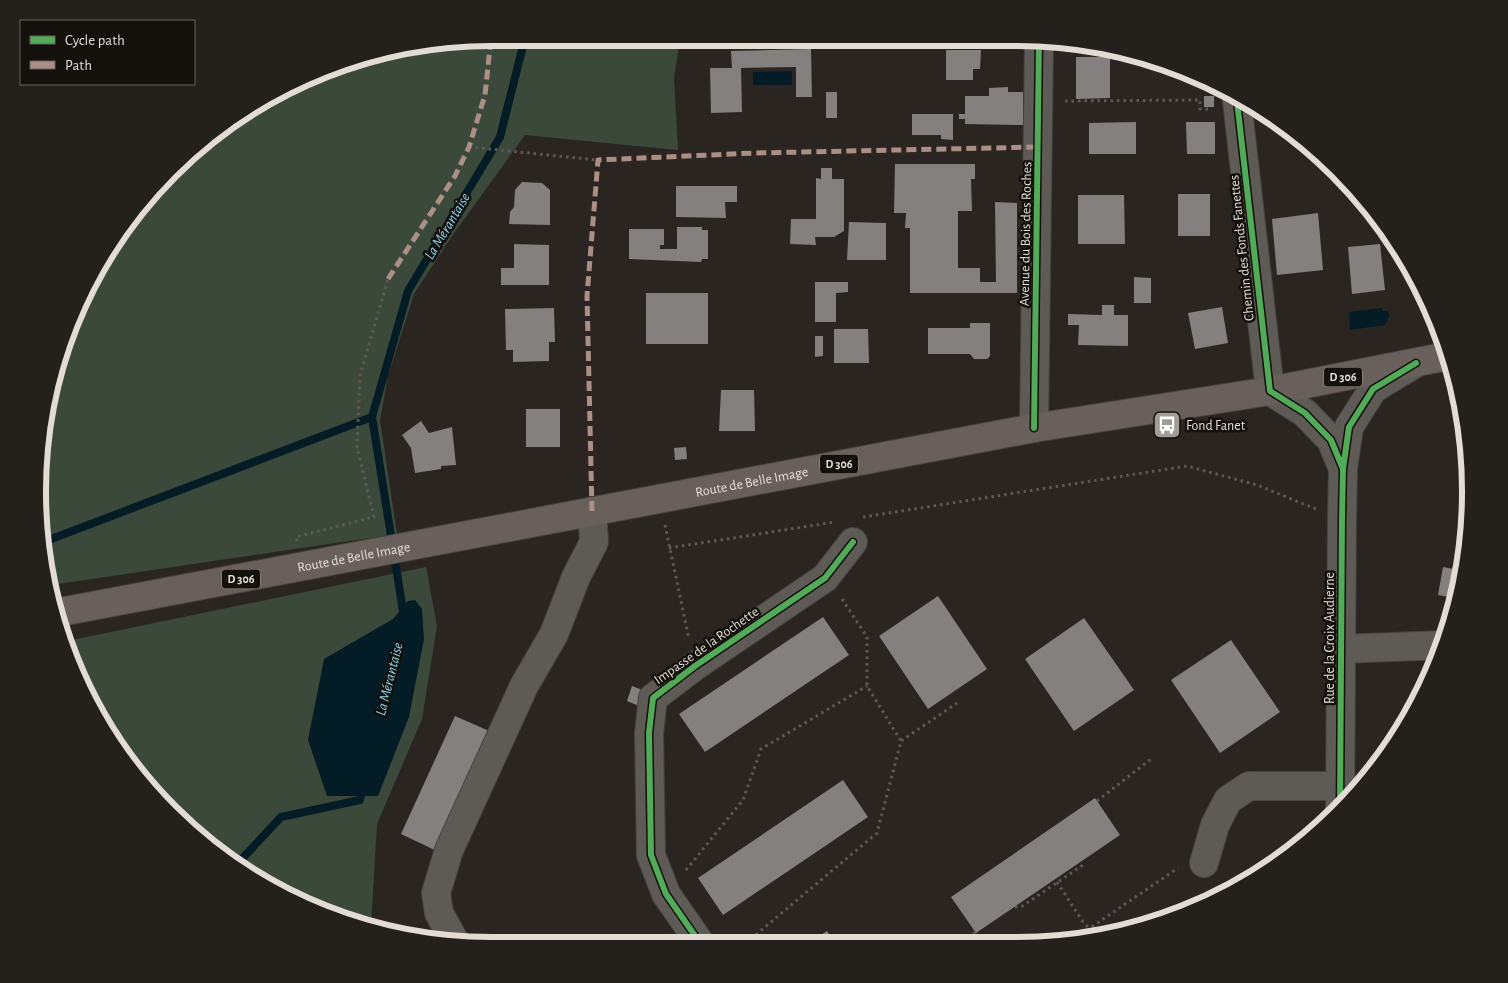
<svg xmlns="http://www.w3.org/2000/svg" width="1508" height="983" viewBox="0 0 1508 983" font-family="'Alegreya Sans',sans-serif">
<rect width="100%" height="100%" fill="#2a2520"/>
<path fill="#3b493b" d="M492 38 680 39 674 78 678 150 525 135 452 236 414 294 388 376 380 420 397 534 51 585 38 462 62 345 131 215 239 114 346 62Z
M426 567 437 626 422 719 377 824 371 925 321 912 192 833 114 743 67 641Z"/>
<path fill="#041c25" d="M792 71V85H753V72Z
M1382 308 1383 311H1387L1390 315 1385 325 1350 330 1349 312Z
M415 600 422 609 424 639 409 717 378 796H327L308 740 324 659 393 619 408 601Z"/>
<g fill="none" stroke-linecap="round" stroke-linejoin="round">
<path stroke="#041c25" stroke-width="8" d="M46 541 372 417
M404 617 372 417 408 291 500 137 525 38
M239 862 281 817 360 800 363 786"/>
</g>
<path fill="#848080" d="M872 40H893V44L872 43Z
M811 49 812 97H796V67L741 68 742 112 711 113 710 68H732L731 51Z
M946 50H981L980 69H973V80H946Z
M1076 57H1110V98L1076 99Z
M1008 87V92H1023V125L965 124V119H959V114H965V96H989V88Z
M826 92H837V118H826Z
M1204 96H1214V107H1204Z
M912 114H953V140L941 139V135H912Z
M1136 122V154H1089V123Z
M1186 122H1215V154H1187Z
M895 164H975V179H971L972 211H958V268H980V282H996L995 202 1017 203V293H910V228H905L906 213H894Z
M821 168H832V179H844V231L834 237H815L816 245 790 244 791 219H816V178L821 179Z
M522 182 542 183 550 190V225L509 224 510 212 514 207 515 190Z
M676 186H737V202H725L726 218 676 217Z
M1178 194H1210V236H1178Z
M1078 195H1124L1125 244H1078Z
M1318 213 1323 270 1277 275 1272 219Z
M849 222 886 223V260H847Z
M677 227H702V230H708V259H702L701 262 629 259V229H664V245H660V249H677Z
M514 244 549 245V285H501V268H514Z
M1380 244 1385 290 1352 294 1348 247Z
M1134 277 1151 278V303H1134Z
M815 282H848V292L836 293V322H815Z
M646 293H708V344H646Z
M1102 305H1114V315H1128V346L1078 345 1079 325H1068V314L1102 315Z
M1222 307 1228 343 1195 349 1188 313Z
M554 308 555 342H549V361L513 362V350H506L505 309Z
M970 323H990V356L987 359H974L970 354H928V328H970Z
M834 329H868L869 363H834Z
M815 336H823V356L815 357Z
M721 390H754L755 431H719Z
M526 409H560V447H526Z
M421 421 429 433 452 427 456 465 441 466V469L415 473 411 448 402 435Z
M686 447 687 459 675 460 674 448Z
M1455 558 1465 559 1452 615 1447 614 1449 597 1438 595 1443 567 1453 569Z
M938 596 987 669 928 709 879 636Z
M823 617 849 655 705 752 679 714Z
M1084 618 1134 690 1074 731 1025 659Z
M1231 640 1280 712 1220 753 1171 680Z
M632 686 645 691 639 706 627 701Z
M455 716 496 734 441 853 401 834Z
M843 780 868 817 723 915 698 878Z
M1095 798 1120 835 976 933 951 897Z
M827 931 835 944 809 943Z"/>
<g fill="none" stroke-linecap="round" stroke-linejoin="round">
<g stroke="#48433e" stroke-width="30">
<path id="minor" d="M1237 101 1270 391 1305 413 1331 440 1343 469
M1034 428 1039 41
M1341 649 1443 645
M1340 808 1342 519 1343 469 1349 427 1373 389 1416 363
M1204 863 1215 825 1228 800 1249 786H1340
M455 942 439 913 436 893 449 850 524 686 554 634 576 577 594 542 592 511
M700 943 666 894 651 855 649 733 653 698 695 666 825 578 853 542"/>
</g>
<g stroke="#48433e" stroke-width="30">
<g id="major">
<path id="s1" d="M55 613 1034 428 1270 391 1448 356"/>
</g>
</g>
<path stroke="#5d5a56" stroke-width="3" stroke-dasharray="2.5 4" stroke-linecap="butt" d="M1065 101 1200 100V109H1210
M469 147 598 160
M863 517 1187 466 1257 485 1316 509
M665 525 689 639
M297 541 296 537 374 517 357 447 360 375 388 279
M669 548 835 522
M842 599 867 637V686L901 741
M1097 801 1151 759
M686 870 743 800 761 749 867 686
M1057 882 1083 922 1088 927 1093 926 1178 868
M1015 907H1021L1086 863
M746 943 877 833 901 741 960 701
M965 944 975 932"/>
<use href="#minor" stroke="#5e5a56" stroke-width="28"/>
<use href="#major" stroke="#69605c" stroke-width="28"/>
<path stroke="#ac8f84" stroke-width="5" stroke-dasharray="10 5" stroke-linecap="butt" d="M388 279 455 176 469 147 485 95 491 38
M592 511 587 296 598 160 755 153 1039 147"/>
<g stroke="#14100b" stroke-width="9">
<path id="cycleway" d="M1237 101 1270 391 1305 413 1331 440 1343 469
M1034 428 1039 41
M1340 808 1342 519 1343 469 1349 427 1373 389 1416 363
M700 943 666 894 651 855 649 733 653 698 695 666 825 578 853 542"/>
</g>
<use href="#cycleway" stroke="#51ab58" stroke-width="6"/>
</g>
<defs>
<g id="bus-square" transform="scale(1.4375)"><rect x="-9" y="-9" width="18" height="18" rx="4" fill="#a29c96" stroke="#14100b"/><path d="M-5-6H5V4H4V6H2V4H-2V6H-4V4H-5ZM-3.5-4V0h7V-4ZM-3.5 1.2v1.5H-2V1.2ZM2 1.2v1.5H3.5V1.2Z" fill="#fff"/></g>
</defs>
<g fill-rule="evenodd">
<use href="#bus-square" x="1167" y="425"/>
</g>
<g text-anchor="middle" stroke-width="5" stroke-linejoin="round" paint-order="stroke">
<g fill="#14100b" stroke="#a49f98" stroke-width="1">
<rect x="1324" y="367.5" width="38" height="19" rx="4"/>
<rect x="820" y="454.5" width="38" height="19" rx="4"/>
<rect x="222" y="569.5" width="38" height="19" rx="4"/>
</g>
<g font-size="12" font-weight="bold" fill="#e2dcd5">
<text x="1343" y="381">D 306</text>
<text x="839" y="468">D 306</text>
<text x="241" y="583">D 306</text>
</g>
<g font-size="14" fill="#e2dcd5" stroke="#14100b">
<text transform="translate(1025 234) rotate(-89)" y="5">Avenue du Bois des Roches</text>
<text transform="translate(1241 248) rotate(-96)" y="5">Chemin des Fonds Fanettes</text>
<text dy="5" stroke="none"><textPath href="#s1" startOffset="709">Route de Belle Image</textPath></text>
<text dy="5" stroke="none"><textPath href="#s1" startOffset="304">Route de Belle Image</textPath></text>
<text transform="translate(1329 638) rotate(-90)" y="5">Rue de la Croix Audierne</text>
<text transform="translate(706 645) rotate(-35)" y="5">Impasse de la Rochette</text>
</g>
<g font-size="14" fill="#e2dcd5" stroke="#14100b" text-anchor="start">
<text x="1186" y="430">Fond Fanet</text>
</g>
<g font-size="15" font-style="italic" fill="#8bd6f2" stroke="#14100b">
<text transform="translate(447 226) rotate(-59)" y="5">La Mérantaise</text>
<text transform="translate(389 679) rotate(-76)" y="5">La Mérantaise</text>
</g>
</g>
<path d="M0 0H1508V983H0ZM491 46H1017A445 445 0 0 1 1462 491V492A445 445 0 0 1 1017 937H491A445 445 0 0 1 46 492V491A445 445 0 0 1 491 46Z" fill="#24201b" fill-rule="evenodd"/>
<path fill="none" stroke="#e2dcd5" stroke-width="6" d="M491 46H1017A445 445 0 0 1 1462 491V492A445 445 0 0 1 1017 937H491A445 445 0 0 1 46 492V491A445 445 0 0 1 491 46Z"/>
<rect x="20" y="20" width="175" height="65" fill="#14100b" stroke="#66625c"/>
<rect x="30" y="36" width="25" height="8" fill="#51ab58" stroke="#66625c"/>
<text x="65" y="45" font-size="15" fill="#e2dcd5">Cycle path</text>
<rect x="30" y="61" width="25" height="8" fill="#ac8f84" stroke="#66625c"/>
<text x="65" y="70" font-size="15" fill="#e2dcd5">Path</text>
</svg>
